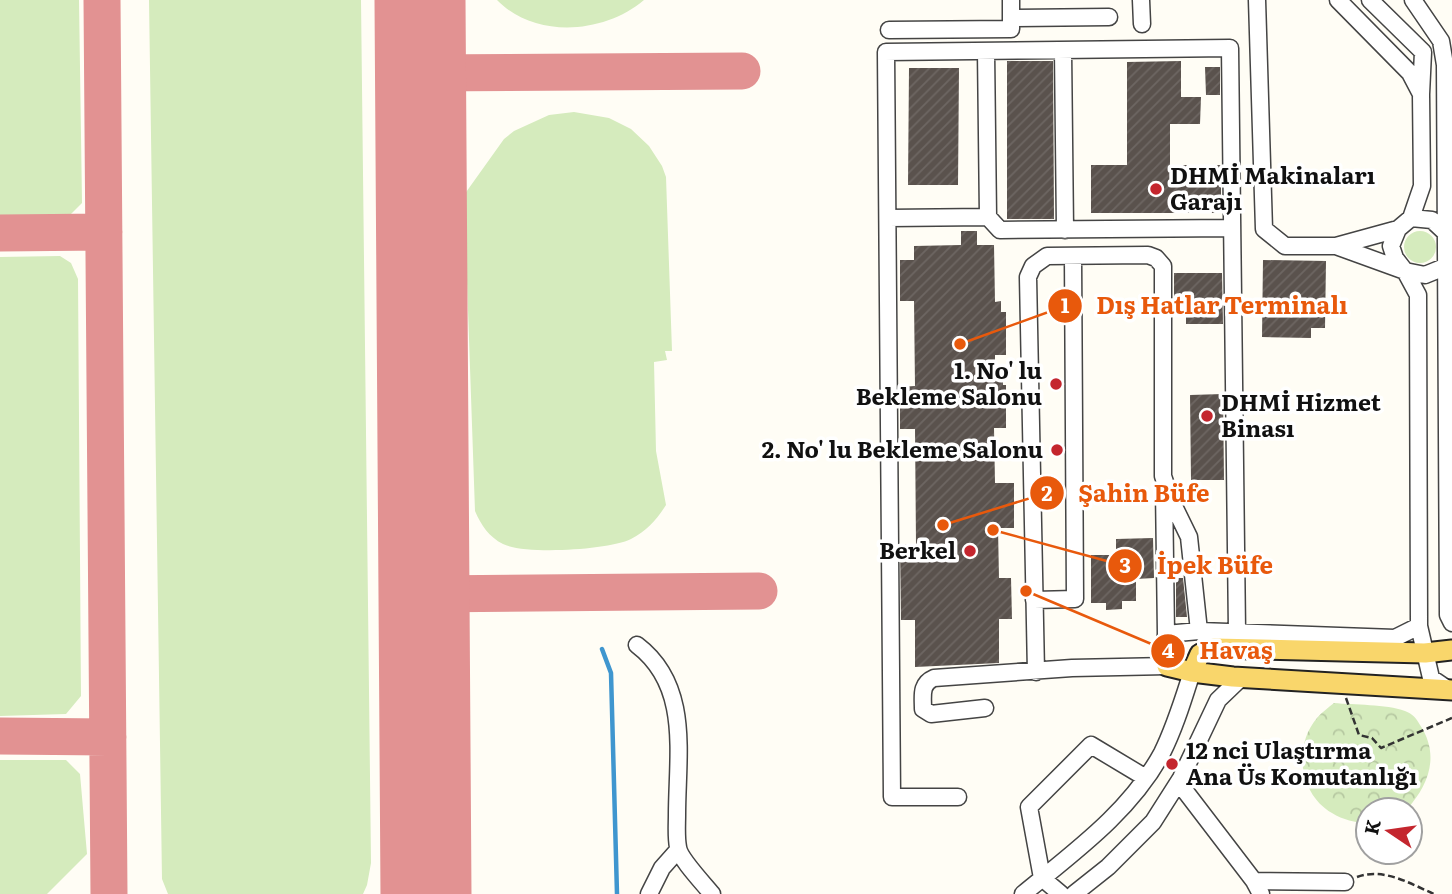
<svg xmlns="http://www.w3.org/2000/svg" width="1452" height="894" viewBox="0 0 1452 894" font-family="Literata,serif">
<defs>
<pattern id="park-crowns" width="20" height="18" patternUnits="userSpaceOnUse" patternTransform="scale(1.75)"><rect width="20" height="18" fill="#d5ebbd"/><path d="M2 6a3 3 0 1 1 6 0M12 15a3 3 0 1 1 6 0" fill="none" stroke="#b6c8a1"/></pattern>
<pattern id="building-hatch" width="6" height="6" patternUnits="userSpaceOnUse" patternTransform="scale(1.75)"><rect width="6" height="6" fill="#5a524d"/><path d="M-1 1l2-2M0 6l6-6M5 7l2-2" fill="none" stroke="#6d6662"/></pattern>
</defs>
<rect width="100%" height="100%" fill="#fffdf5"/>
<path fill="#d5ebbd" d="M0 0H79L82 203 65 220 0 225Z
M149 0H361L371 863 367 885 363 894H168L162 879Z
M497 0H644C604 34 535 39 497 0Z
M574 112 609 118 631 129 649 146 662 166 666 177 672 351H665L667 360 654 362 656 451 666 505C657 519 647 531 631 539 609 550 525 555 503 544 489 537 481 525 475 511L464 195 504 139 514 131 549 115Z
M1404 247a16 16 0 1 1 32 0a16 16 0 1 1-32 0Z
M60 256 71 263 78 279 81 696 66 714 0 716V257Z
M0 760H66L80 774 87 854 47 894H0Z"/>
<path fill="url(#park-crowns)" d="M1334 703C1354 705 1386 704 1405 711 1413 714 1416 718 1420 725 1440 755 1429 785 1407 809L1368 810V824C1355 822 1343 820 1332 813 1299 794 1293 746 1317 718 1322 712 1328 708 1334 703Z"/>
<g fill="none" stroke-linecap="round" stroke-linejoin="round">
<path stroke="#3f96cf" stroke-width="4.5" d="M602 649 611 673 617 894"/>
<path stroke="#e29292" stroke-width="37" d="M102 0 109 894
M420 73 742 71
M0 233 104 232
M424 594 759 591
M0 736 108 737"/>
<path stroke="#e29292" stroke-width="91" d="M420 0 426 894"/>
</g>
<path fill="url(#building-hatch)" d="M1007 61H1053L1054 219H1007Z
M1181 61V97H1201L1200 124H1170V165H1221V213H1091V165H1127V62Z
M1205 67H1220V95H1206Z
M909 68H959L958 185H908Z
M961 231H977V245H994L995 302 1001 301V312H1006V355H995V376H1003V385H1006V428H994L995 483H1014V528H998L999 578H1011L1012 619H999V663L915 667V620H901L900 544H916L915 429H900V387L915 386 914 301H900V260H914V246L961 245Z
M1263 260 1326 261 1325 328H1311V338L1262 337Z
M1174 273H1222L1223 324H1186V306L1174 307Z
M1223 394 1224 480H1191L1190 395Z
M1153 538 1154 578 1136 579V601H1122V609L1106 610V603H1091V555H1116V539Z
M1176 578H1183L1187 617H1176Z"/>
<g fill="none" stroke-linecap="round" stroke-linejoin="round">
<g stroke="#444" stroke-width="19">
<path id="minor" d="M1141 0 1142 24
M1257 0 1264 229 1285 246H1336L1398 229
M1338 0 1410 73 1421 94
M1370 0 1423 52 1421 94 1422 186 1411 218
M1413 0 1441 41 1445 65 1448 615 1452 623
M1011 18 1109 17
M889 30 1011 29V0
M1063 50 1065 230
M988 217 1000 230 1232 228
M888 218 988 217 986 51
M1447 234 1432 220 1411 218 1398 229 1391 246 1395 258 1405 271 1425 275 1447 266
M1336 246 1405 271 1418 295 1419 626 1431 678 1449 690
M1034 600 1075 599 1073 256
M1166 634 1199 631 1395 638 1419 626
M637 645C691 686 677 755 677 815 677 825 676 837 678 847 679 858 704 884 712 894
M1036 672 1028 277 1033 266 1047 256 1148 255 1156 258 1163 266V476L1171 500 1189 537 1199 631
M985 708 931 714 923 709C923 696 920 684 934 678L1072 668 1167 666 1164 651 1166 634 1164 489
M1179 783 1254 881 1261 894
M958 797H892L886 52 1230 48 1237 632
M1254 881 1345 882
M649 894 662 868 678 850
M1023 894C1074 852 1130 812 1162 753 1175 727 1183 700 1192 672
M1061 894 1042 878 1029 807 1091 745 1146 778
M1074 894 1108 867 1153 822 1181 778 1218 700 1242 677"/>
</g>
<g stroke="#222" stroke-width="23">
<path id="major" d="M1167 666 1192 672 1233 677 1452 690
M1192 672 1200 654 1214 648 1425 653 1452 650"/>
</g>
<path stroke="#333" stroke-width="2.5" stroke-dasharray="7 3.5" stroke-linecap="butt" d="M1346 698 1359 735 1372 738 1381 748 1452 718
M1357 877C1383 867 1411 884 1434 894"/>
<use href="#minor" stroke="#fff" stroke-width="16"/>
<use href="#major" stroke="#f9d66b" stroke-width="19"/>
</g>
<g fill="#c4262e" stroke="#fff" stroke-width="2.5">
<circle cx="1156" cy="189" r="7"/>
<circle cx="1056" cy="384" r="7"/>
<circle cx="1207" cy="416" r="7"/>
<circle cx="1057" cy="450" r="7"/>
<circle cx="970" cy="551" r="7"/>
<circle cx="1172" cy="764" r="7"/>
</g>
<g text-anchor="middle" stroke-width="7" stroke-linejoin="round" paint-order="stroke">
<g font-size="23" font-weight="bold" fill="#111" stroke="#fff" text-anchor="start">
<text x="1170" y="184">DHMİ Makinaları<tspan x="1170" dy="26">Garajı</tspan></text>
<text x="1042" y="379" text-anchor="end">1. No' lu<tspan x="1042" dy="26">Bekleme Salonu</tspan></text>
<text x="1221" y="411">DHMİ Hizmet<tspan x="1221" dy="26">Binası</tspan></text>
<text x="1043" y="458" text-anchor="end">2. No' lu Bekleme Salonu</text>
<text x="956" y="559" text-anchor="end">Berkel</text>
<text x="1186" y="759">12 nci Ulaştırma<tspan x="1186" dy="26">Ana Üs Komutanlığı</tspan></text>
</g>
</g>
<path fill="none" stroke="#e8590c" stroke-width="2.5" d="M960 344L1065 306M943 525L1047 493M993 530L1125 566M1026 591L1168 651"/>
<g fill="#e8590c" stroke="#fff" stroke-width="2.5">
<circle cx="960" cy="344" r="7"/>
<circle cx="943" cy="525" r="7"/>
<circle cx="993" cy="530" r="7"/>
<circle cx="1026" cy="591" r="7"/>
<circle cx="1065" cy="306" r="18"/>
<circle cx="1047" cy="493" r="18"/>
<circle cx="1125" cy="566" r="18"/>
<circle cx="1168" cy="651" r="18"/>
</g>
<g font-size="21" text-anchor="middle" font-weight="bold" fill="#fff">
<text x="1065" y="313">1</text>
<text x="1047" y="501">2</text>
<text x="1125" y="573">3</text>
<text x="1168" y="658">4</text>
</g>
<g font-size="24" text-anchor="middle" font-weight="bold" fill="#e8590c" stroke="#fff" stroke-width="7" stroke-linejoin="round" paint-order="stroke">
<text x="1222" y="314">Dış Hatlar Terminalı</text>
<text x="1144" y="502">Şahin Büfe</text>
<text x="1215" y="574">İpek Büfe</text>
<text x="1236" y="659">Havaş</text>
</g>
<g transform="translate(1389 831) rotate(283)"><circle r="33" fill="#ffffff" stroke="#a0a0a0" stroke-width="2"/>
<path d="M0-5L12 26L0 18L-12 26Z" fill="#c4262e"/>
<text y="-10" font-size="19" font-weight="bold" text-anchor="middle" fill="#111111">K</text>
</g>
</svg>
